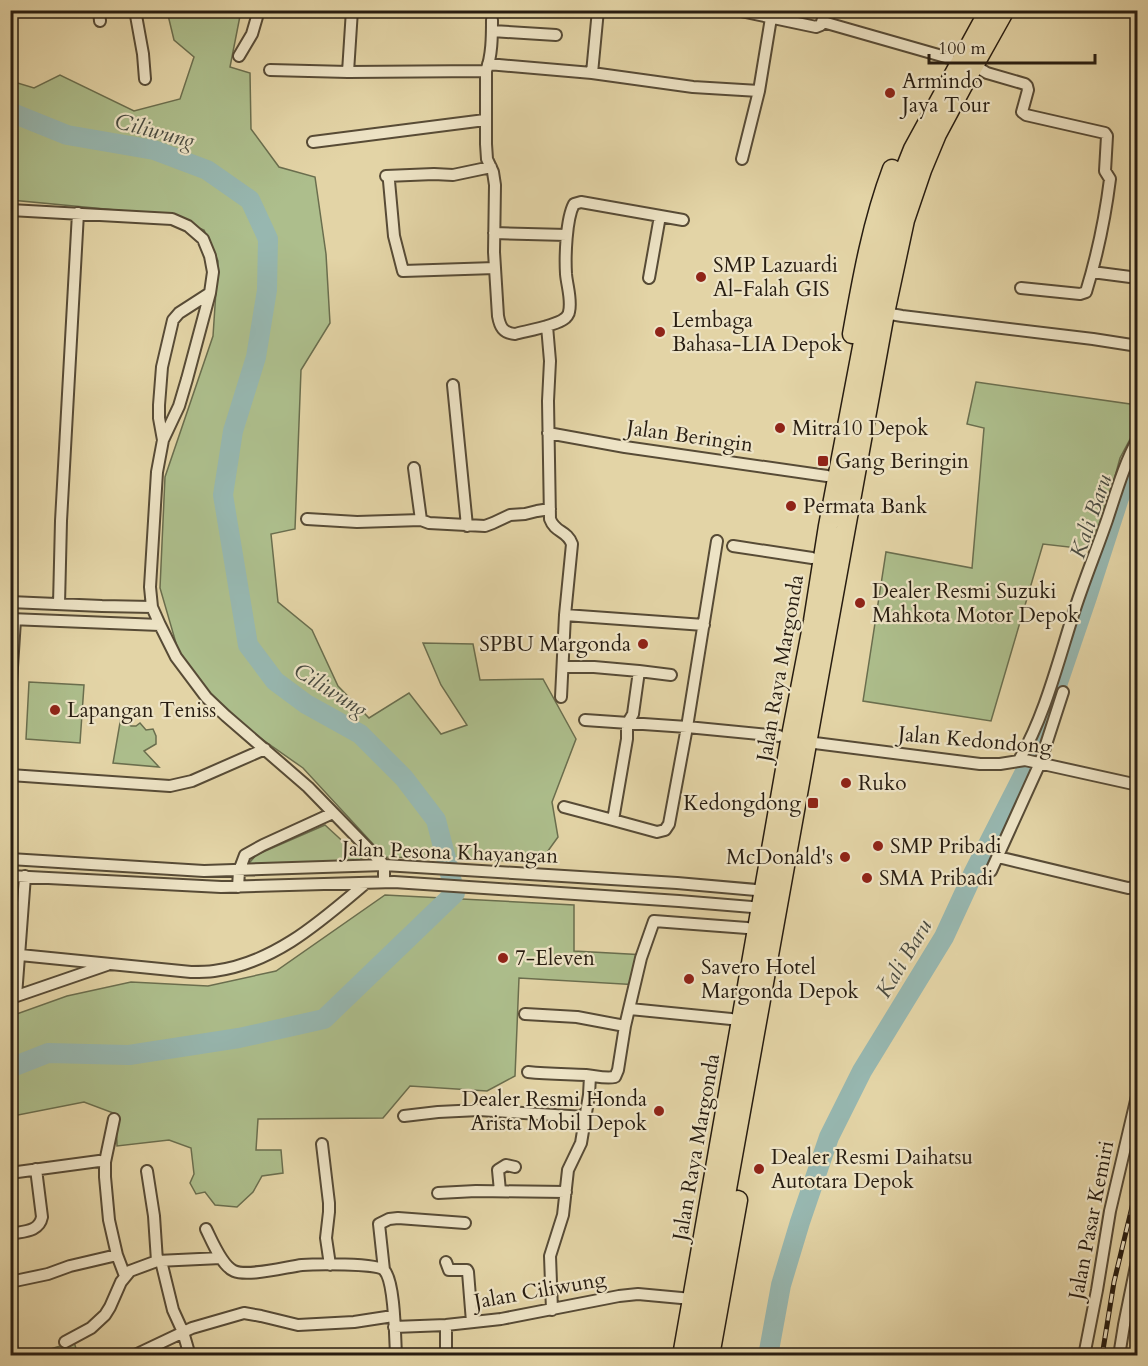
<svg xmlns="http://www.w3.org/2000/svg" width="1148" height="1366" viewBox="0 0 1148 1366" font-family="Cardo,serif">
<rect width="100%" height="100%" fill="#e3d4a6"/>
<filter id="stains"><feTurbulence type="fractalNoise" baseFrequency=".00333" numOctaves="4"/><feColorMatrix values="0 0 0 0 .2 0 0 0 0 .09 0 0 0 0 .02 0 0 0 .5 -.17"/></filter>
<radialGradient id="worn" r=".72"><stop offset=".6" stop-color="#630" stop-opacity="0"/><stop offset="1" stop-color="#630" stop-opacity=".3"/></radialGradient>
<path fill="#adbe8c" stroke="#6a6e4e" stroke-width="1.5" d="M167 11H241L230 67 250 73 251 129 279 167 315 177 326 254 330 323 301 370 295 529 271 534 278 602 312 630 338 686 369 718 409 693 441 734 467 725 441 685 423 643 473 644 480 680 543 679 576 739 552 802 558 837 540 862 385 857 303 768 213 705 180 657 160 588 165 477 213 336 218 261 204 230 168 215 11 200V81L34 88 60 75 134 111 180 99 194 57 174 40Z
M976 382 1137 405V426L1120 458 1095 550 1043 544 991 721 863 701 886 552 972 568 984 428 967 424Z
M29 682 84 685 80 743 26 739Z
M121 717 131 726H136L140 723 146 730 153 729 156 736V744L144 751 159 767 113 763Z
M325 825 362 859 353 863 244 869 256 855Z
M385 895 574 905V951L646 955 640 985 519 978 515 1076 487 1091 410 1086 383 1118 258 1119 256 1150H281L283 1173 262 1176 253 1192 237 1207 215 1205 205 1192 196 1194 190 1183 194 1174 191 1148 169 1140 117 1146 116 1114 84 1102 18 1115 11 1111V1016L67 996 131 982 208 986 276 971Z
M10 1321H11L20 1355H11Z
M74 1342 78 1355 27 1356Z"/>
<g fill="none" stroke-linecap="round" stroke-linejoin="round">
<path stroke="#97b7b0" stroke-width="20" d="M10 112 67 135 154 150 207 170 250 200 268 239 267 290 256 357 233 431 223 495 248 645 275 681 306 704 360 734 404 778 436 820 455 893 324 1019 239 1038 129 1055 48 1053 10 1068
M768 1356 781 1285 800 1222 829 1137 862 1071 944 937 974 872 1028 766 1036 747 1087 597 1119 498 1138 451"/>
<g stroke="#574b36" stroke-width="14">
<path id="minor" d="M99 10 100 21
M135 10 143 54 145 79
M736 10 816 27 821 25 826 10
M492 20C492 36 492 56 486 71V144L487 159 493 172 495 185 494 252 498 316C500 327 503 333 515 334 526 331 555 326 564 319 566 318 569 314 569 312 572 300 567 286 566 274 565 257 566 219 574 204L581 202 683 220
M823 22 949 58
M492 31 556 35
M239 56 252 34 259 10
M488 64 592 73 598 10
M270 70 348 72 486 71
M982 70 987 73 1025 84 1027 86 1028 90 1022 112 1026 115 1105 133 1107 136 1105 171 1110 179C1105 219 1098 253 1086 292L1080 294 1021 288
M348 72 352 10
M592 73 693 87 759 91
M313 142 485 120
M742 159 759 91 771 18
M386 176 434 174 453 175 491 167
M389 181 394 236 403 271 495 268
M10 210 172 219 188 226 203 239 210 256 213 272 210 293 187 379 179 406 163 440 157 472 150 587 152 607 160 625 176 657 206 697 226 716 308 787 384 865V882
M494 233 567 235
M1092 272 1138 278
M649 278 660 216
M885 313 902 316 1093 339 1138 346
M547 326 550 361 548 401 550 519C555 533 567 530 572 544L565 615 561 697
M453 385 467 526
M548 433 625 447 827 476
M163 440 159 418V405L162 367 173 320 179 313 210 293
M414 468 421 520
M307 519 357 522 421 520 429 523 485 526 493 523 510 515 525 514 537 511 550 509
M733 546 812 558
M10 602 102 606 152 607
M59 604 61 521 78 213
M565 615 704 625
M10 619 160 625
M563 667H594L639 671 633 714 627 724V739L613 820 564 807
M639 671 671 675
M10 698 15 620
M585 720 687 727 779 736
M807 742 980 764H1000L1025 760 1138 785
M1019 760C1044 718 1058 662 1073 615 1083 583 1096 552 1107 520 1116 493 1124 464 1138 439
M10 775 170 786 192 781 265 749
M613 820 657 832 665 830 669 824 687 727 717 541
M998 857 1128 888 1138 887
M10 859 204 871 384 865 677 883 768 891
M991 871 1040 763 1063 692
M10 876 221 887 394 882 679 901 765 908
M238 887 239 871 245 855 263 845 333 813
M20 955 191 972C199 972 207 972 214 971 275 963 321 921 366 883
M16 996 25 876
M11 998 107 965
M630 1009 731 1019
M525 1014 577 1017 625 1026 641 958 654 921 747 928
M528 1072C548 1074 567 1074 586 1075 596 1076 605 1079 615 1077L618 1070 625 1026
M404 1116 438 1112 479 1110 585 1117
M114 1119 105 1162V1177L109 1220 117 1255 125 1276
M322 1144 329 1203V1212L326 1238 330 1265
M147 1171 154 1216 157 1261
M10 1173 99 1161 105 1162
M500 1191 498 1170 506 1165 515 1167
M438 1193 476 1191 566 1192
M206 1229C212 1241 222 1266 234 1271 248 1277 286 1267 302 1265 314 1264 377 1263 384 1270 395 1281 395 1338 396 1356
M10 1234C24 1231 39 1232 42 1217L36 1169
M161 1261 173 1310 183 1332 190 1356
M446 1262 449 1270H467L468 1272 472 1322
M384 1270 379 1224 389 1219 398 1218 465 1223
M10 1282 48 1274 70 1266 117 1255
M552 1310 550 1256 563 1215 568 1170 581 1143 589 1095 590 1076
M446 1325V1356
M394 1327 446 1325 501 1319 619 1296 638 1294 692 1299
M65 1342 91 1328 105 1315 110 1307 121 1282 130 1271 157 1261 221 1258
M133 1356 192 1328 244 1313 261 1316 298 1325 354 1322 393 1316
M1084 1356 1097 1290 1110 1211 1138 1092
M1119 1356 1124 1325 1138 1256"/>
</g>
<g stroke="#281d11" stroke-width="21">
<path id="trunk" d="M852 334C862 278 872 222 892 169
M682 1356 790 741 813 621 828 526 870 305 891 212 901 179 913 149 989 10
M697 1356 826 638 885 313 905 220 922 170 937 134 967 78 1005 10
M710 1356 738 1200"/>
</g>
<use href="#minor" stroke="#ede3c5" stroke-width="10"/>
<use href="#trunk" stroke="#e3d4a6" stroke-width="18"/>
<g stroke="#281d11" stroke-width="5">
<path id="rail" d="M1102 1356 1114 1282 1138 1182"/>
</g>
<use href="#rail" stroke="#ede3c5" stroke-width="3" stroke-dasharray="9" stroke-linecap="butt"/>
</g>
<g fill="#8f2418" stroke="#ede3c5" stroke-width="2">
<circle cx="890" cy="93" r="6"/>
<circle cx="701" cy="277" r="6"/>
<circle cx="660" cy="332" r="6"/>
<circle cx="780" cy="428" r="6"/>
<rect x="817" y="455" width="12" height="12" rx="3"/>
<circle cx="791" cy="506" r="6"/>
<circle cx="860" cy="603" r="6"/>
<circle cx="643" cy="644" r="6"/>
<circle cx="55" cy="710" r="6"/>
<circle cx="846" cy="783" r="6"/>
<rect x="807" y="797" width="12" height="12" rx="3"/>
<circle cx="878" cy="846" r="6"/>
<circle cx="845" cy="857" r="6"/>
<circle cx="867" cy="878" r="6"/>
<circle cx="503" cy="958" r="6"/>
<circle cx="689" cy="979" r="6"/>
<circle cx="659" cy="1111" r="6"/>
<circle cx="759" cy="1169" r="6"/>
</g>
<g text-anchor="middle" stroke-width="4.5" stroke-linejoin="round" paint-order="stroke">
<g font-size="21" fill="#281d11" stroke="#ede3c5" text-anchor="start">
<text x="902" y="88">Armindo<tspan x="902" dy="24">Jaya Tour</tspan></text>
<text x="713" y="272">SMP Lazuardi<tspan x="713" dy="24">Al-Falah GIS</tspan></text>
<text x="672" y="327">Lembaga<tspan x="672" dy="24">Bahasa-LIA Depok</tspan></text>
<text x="792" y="435">Mitra10 Depok</text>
<text x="835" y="468">Gang Beringin</text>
<text x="803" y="513">Permata Bank</text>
<text x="872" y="598">Dealer Resmi Suzuki<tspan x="872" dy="24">Mahkota Motor Depok</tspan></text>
<text x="631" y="651" text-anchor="end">SPBU Margonda</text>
<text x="67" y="717">Lapangan Teniss</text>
<text x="858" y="790">Ruko</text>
<text x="801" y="810" text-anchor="end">Kedongdong</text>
<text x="890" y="853">SMP Pribadi</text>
<text x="833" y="864" text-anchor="end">McDonald's</text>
<text x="879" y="885">SMA Pribadi</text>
<text x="515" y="965">7-Eleven</text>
<text x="701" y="974">Savero Hotel<tspan x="701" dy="24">Margonda Depok</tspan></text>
<text x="647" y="1106" text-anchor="end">Dealer Resmi Honda<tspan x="647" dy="24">Arista Mobil Depok</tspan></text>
<text x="771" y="1164">Dealer Resmi Daihatsu<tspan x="771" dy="24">Autotara Depok</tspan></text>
</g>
<g font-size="21" fill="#281d11" stroke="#ede3c5">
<text transform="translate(690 436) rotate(8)" y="7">Jalan Beringin</text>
<text transform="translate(780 668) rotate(-80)" y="7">Jalan Raya Margonda</text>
<text transform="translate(975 740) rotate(5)" y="7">Jalan Kedondong</text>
<text transform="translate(450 852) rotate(2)" y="7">Jalan Pesona Khayangan</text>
<text transform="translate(696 1147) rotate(-80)" y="7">Jalan Raya Margonda</text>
<text transform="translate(1091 1220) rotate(-79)" y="7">Jalan Pasar Kemiri</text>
<text transform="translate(540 1290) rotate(-10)" y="7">Jalan Ciliwung</text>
</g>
<g font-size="22" font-style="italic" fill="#494b41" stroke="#ede3c5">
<text transform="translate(155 130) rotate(15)" y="8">Ciliwung</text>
<text transform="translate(1090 516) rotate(-71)" y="8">Kali Baru</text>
<text transform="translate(331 689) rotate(32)" y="8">Ciliwung</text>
<text transform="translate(903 958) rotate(-59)" y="8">Kali Baru</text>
</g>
</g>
<rect width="1148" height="1366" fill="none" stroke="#e3d4a6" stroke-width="36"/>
<rect x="12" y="12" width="1124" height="1342" fill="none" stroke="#281d11" stroke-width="3"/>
<rect x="18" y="18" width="1112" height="1330" fill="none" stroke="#281d11" stroke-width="1.5"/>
<path d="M929 54v9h166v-9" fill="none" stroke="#281d11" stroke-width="3"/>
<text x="938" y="54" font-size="18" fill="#281d11" stroke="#ede3c5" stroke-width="4.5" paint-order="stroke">100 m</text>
<rect width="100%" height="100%" filter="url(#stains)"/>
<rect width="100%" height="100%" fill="url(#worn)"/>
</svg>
